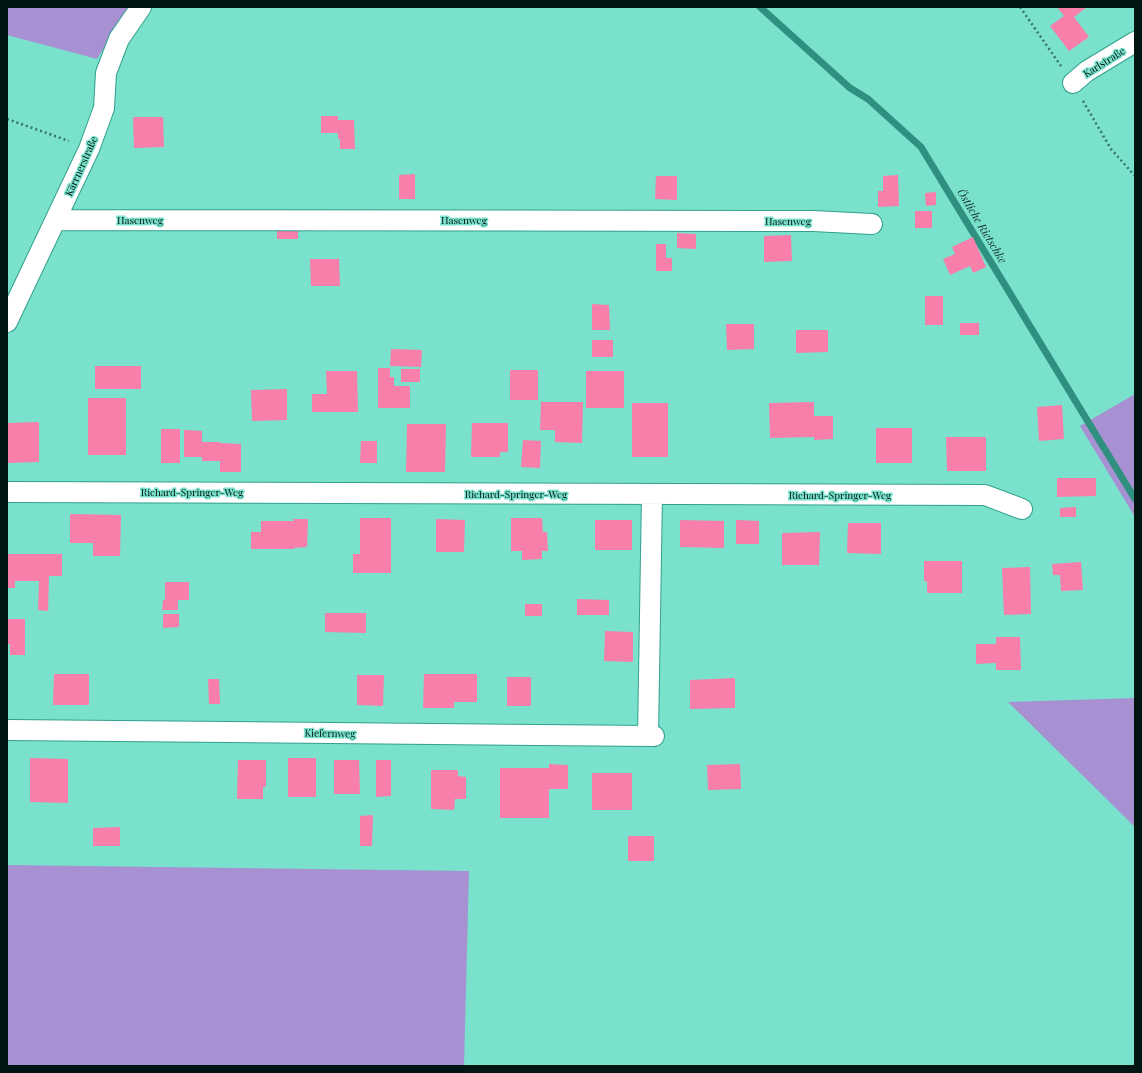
<svg xmlns="http://www.w3.org/2000/svg" width="1142" height="1073" viewBox="0 0 1142 1073" font-family="'Playfair Display',serif">
<rect width="100%" height="100%" fill="#79e1cc"/>
<path fill="#a791d2" d="M7 7H129L97 59 7 35Z
M1135 394V517L1080 426Z
M1135 698V827L1008 702Z
M7 865 469 871 464 1066H7Z"/>
<g fill="none" stroke-linecap="round" stroke-linejoin="round">
<path stroke="#30907f" stroke-width="7" d="M760 7 850 88 868 99 921 147 1135 499"/>
</g>
<path fill="#f87faa" d="M1057 7H1087L1074 17 1089 37 1069 51 1050 26 1064 16Z
M321 116H338V120H354L355 149H340V139H338V133H321Z
M133 117H163L164 147 134 148Z
M415 174V199H399V175Z
M898 175 899 206 878 207V191H883V176Z
M656 176H677V200L655 199Z
M936 192V205L926 206 925 193Z
M915 211H932V228H915Z
M277 229H298V239H277Z
M677 233 696 234V249L677 248Z
M791 235 792 261 764 262V236Z
M973 237 986 267 973 273 970 266 950 275 943 259 955 254 952 247Z
M656 244H666V258H672V271H656Z
M310 259H339L340 286H311Z
M925 296H943V325H925Z
M592 304 609 305 610 330H592Z
M960 323H979V335H960Z
M726 324H754V349L727 350Z
M796 330H828V352L796 353Z
M592 340H613V357H592Z
M391 349 422 350 421 367 390 366Z
M95 366H141V389H95Z
M378 368H390V377H394V386H410V408H378Z
M401 369H420V382H401Z
M510 370H538V400H510Z
M326 371H357L358 412H312V394H327Z
M586 371H624V408H586Z
M287 389V420L252 421 251 390Z
M88 398H126V455H88Z
M541 402H583L582 443 555 442V430H540Z
M814 402V416H833V439L814 440V437L770 438 769 403Z
M632 403H668V457H632Z
M1062 405 1064 439 1039 441 1037 407Z
M39 422V462L7 463V423Z
M472 423H508V452H500V457H471Z
M407 424H446L445 472H406Z
M876 428H912V463H876Z
M161 429H180V463H161Z
M184 430 202 431V442H220V443L241 444V472H220V461H202V457H184Z
M946 437H986V471H947Z
M523 440 541 441 540 468 521 467Z
M361 441H377V463H360Z
M1057 478H1096V496L1057 497Z
M1076 507V517H1060V508Z
M70 514 121 515 120 556H93V543H70Z
M360 518H391V573H353V554H360Z
M511 518H542L543 532H547L548 551H542V559L522 560V551H511Z
M293 519H308L307 547 294 548V549H251V532H261V521H294Z
M436 519 465 520 464 552H436Z
M595 520H632V550H595Z
M680 520 724 521V548L680 547Z
M736 520 759 521V544H736Z
M848 523H881V554L847 553Z
M820 532 819 565H782V533Z
M7 554H62V576H49L48 611 38 610 39 581H15V588H7Z
M924 561H962V593H927V581H924Z
M1081 562 1083 590 1061 591 1060 575H1053L1052 564Z
M1030 567 1031 614 1004 615 1002 568Z
M165 582H189V600H178V610H162L163 600H165Z
M577 599 609 600V615H577Z
M525 604H542V616H525Z
M325 613H366V633L325 632Z
M163 614H179V627L163 628Z
M7 619H25V655H10V644H7Z
M605 631 633 632V662L604 661Z
M996 637H1020L1021 670H996V663L976 664V644H996Z
M54 674H89V705H53Z
M424 674H477V702H454V708H423Z
M357 675H384L383 706 357 705Z
M507 677H531V706H507Z
M735 678V708L690 709V680Z
M208 679H219L220 704H209Z
M30 758 68 759V803L30 802Z
M288 758H316V797H288Z
M238 760H266V787H263V799H237Z
M334 760H359L360 794H334Z
M376 760H391V796L376 797Z
M549 764 568 765V789H549V818H500V768H549Z
M740 764 741 789 708 790 707 765Z
M431 770H458V776L466 777V799H455L454 810 431 809Z
M592 773H632V810H592Z
M373 815 372 846H360V816Z
M120 827V846H93V828Z
M628 836H654V861H628Z"/>
<g fill="none" stroke-linecap="round" stroke-linejoin="round">
<g stroke="#32a08d" stroke-width="22">
<path id="minor" d="M1073 83 1087 71 1135 42
M56 220 813 221 872 224
M7 322 89 149 104 108 106 73 119 39 141 7
M7 492 985 495 1022 509
M7 730 654 736
M648 736 652 494"/>
</g>
<path stroke="#387368" stroke-width="2.5" stroke-dasharray="2 3" stroke-linecap="butt" d="M1020 7 1061 66
M1083 101 1111 149 1135 176
M7 119 69 141"/>
<use href="#minor" stroke="#fff" stroke-width="20"/>
</g>
<g text-anchor="middle" stroke-width="3" stroke-linejoin="round" paint-order="stroke">
<g font-size="10" fill="#011612" stroke="#79e1cc">
<text transform="translate(1104 62) rotate(-32)" y="4">Karlstraße</text>
<text transform="translate(81 166) rotate(-66)" y="4">Kärrnerstraße</text>
<text x="140" y="224">Hasenweg</text>
<text x="464" y="224">Hasenweg</text>
<text x="788" y="225">Hasenweg</text>
<text x="192" y="496">Richard-Springer-Weg</text>
<text x="516" y="498">Richard-Springer-Weg</text>
<text x="840" y="499">Richard-Springer-Weg</text>
<text transform="translate(330 733) rotate(1)" y="4">Kiefernweg</text>
</g>
<g font-size="11" font-style="italic" fill="#17342e" stroke="#79e1cc">
<text transform="translate(982 226) rotate(59)" y="4">Östliche Rietschke</text>
</g>
</g>
<rect width="1142" height="1073" fill="none" stroke="#011612" stroke-width="16"/>
</svg>
